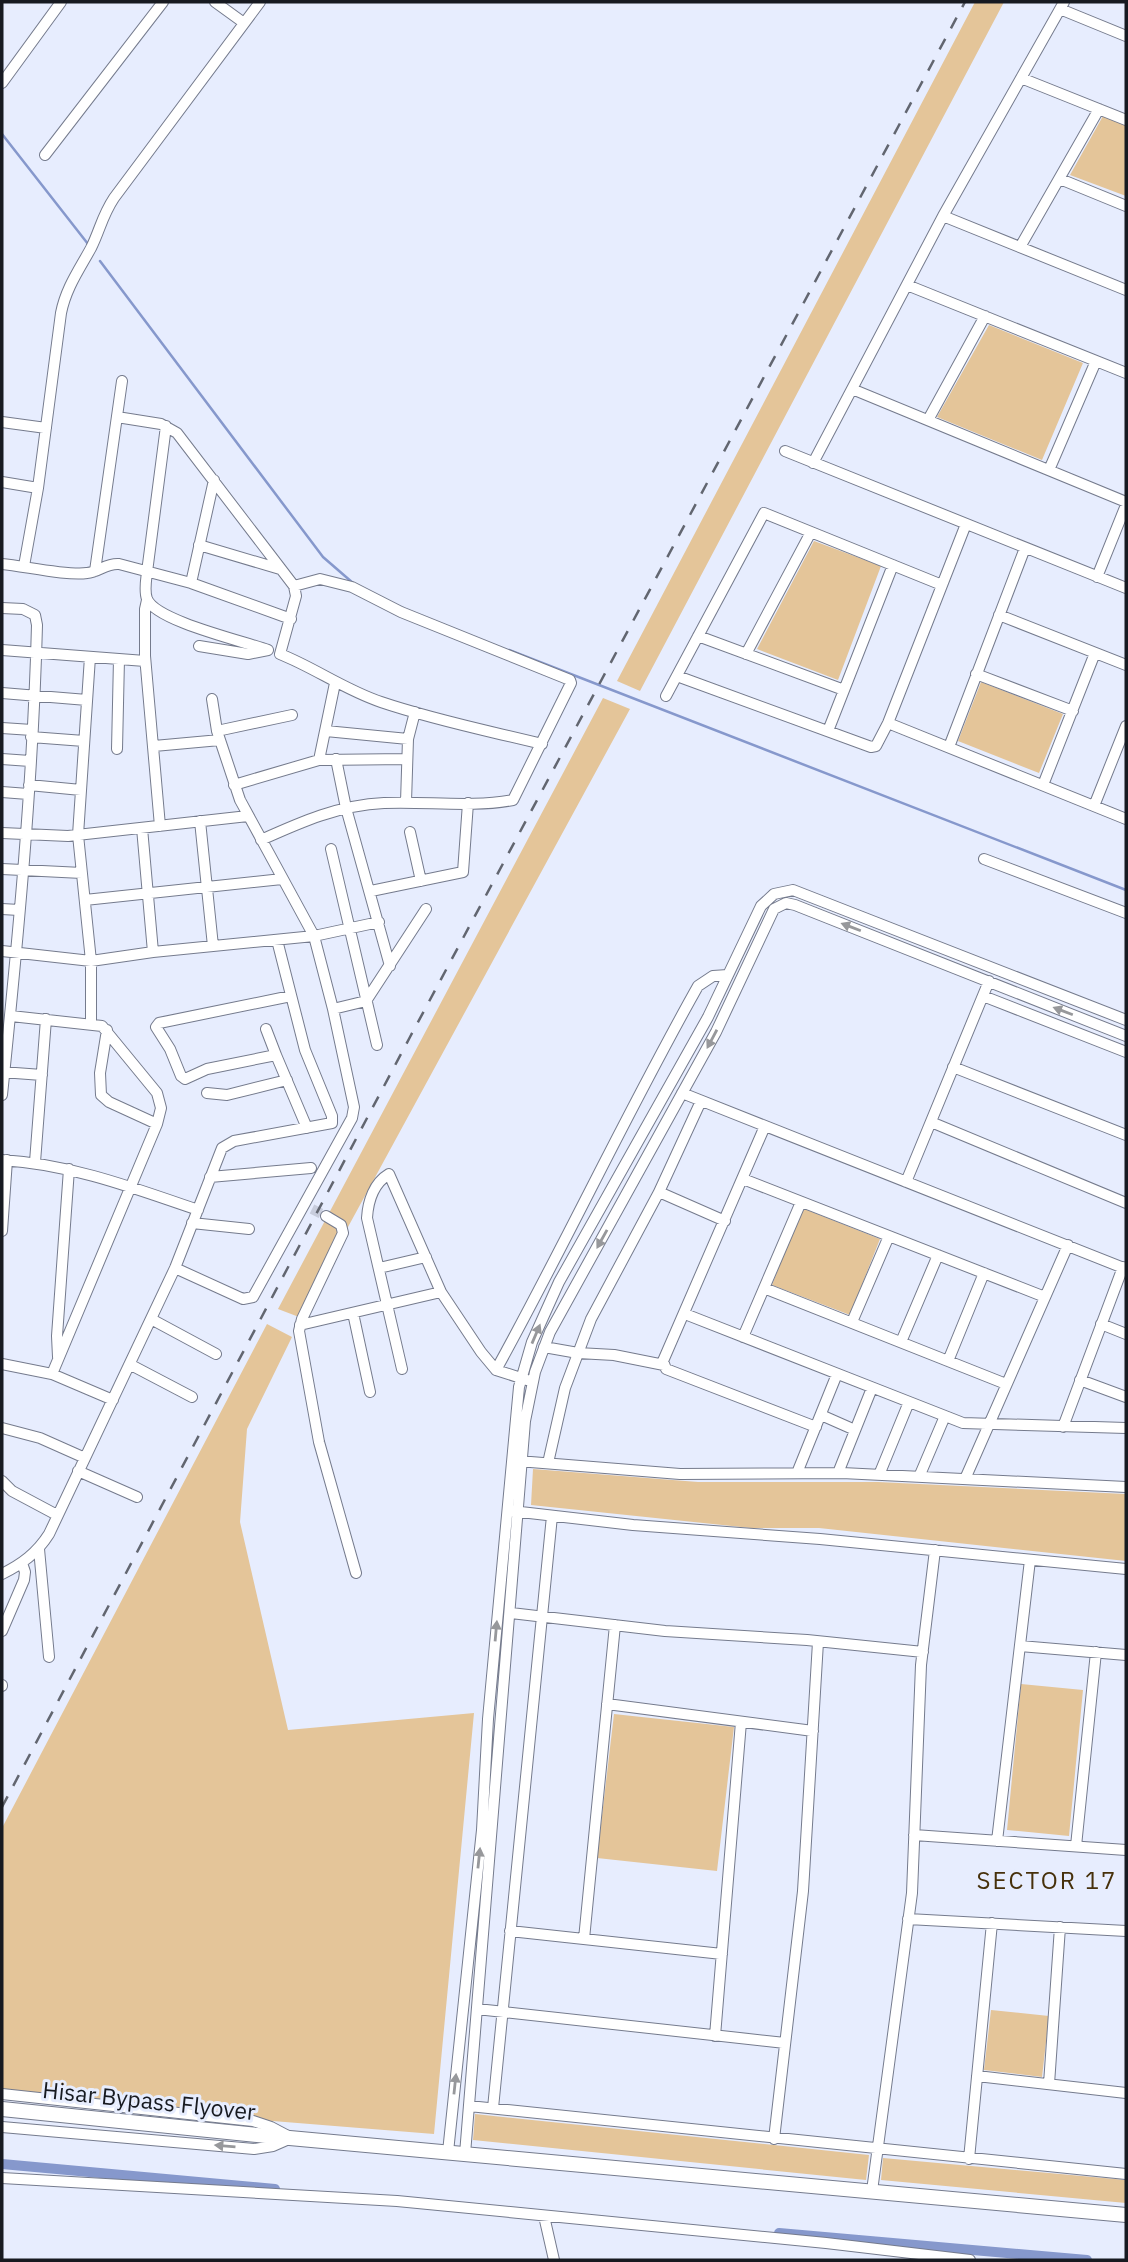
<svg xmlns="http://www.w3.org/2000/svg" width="1128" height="2262" viewBox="0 0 1128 2262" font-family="'IBM Plex Sans',sans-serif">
<rect width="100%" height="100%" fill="#e7edfe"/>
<path fill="#e4c599" d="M975 2H1004L640 691 617 681Z
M1103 116 1126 125V196L1070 175Z
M989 325 1083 363 1042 460 937 417Z
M814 541 881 566 838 680 757 649Z
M981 682 1063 714 1039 773 958 741Z
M603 698 630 709 299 1317 278 1309Z
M802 1208 880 1239 850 1315 772 1285Z
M267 1324 292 1337 247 1429 240 1522 288 1730 474 1713 434 2134 2 2099V1828Z
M533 1469 698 1482H878L1126 1494V1561L819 1528H751L531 1505Z
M1021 1684 1083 1690 1069 1836 1007 1830Z
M614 1714 734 1727 717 1871 597 1858Z
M991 2010 1049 2016 1042 2077 984 2070Z
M475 2114 869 2155 866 2180 473 2140Z
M883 2158 1126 2180V2203L881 2180Z"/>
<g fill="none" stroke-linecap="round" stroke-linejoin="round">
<path stroke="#8698cc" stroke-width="2.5" d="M2 134 88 244
M100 261 323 557 353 583
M509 650 1126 890"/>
<path stroke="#8698cc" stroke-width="10" d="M2 2164 275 2189
M779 2233 1087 2260"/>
<path stroke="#c8cddd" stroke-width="10" stroke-dasharray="10 5" stroke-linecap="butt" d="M312 1209 326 1216"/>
<g stroke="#757b8d" stroke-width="12">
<path id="minor" d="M215 2 244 23
M1060 9 1126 36
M1021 78 1126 120
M2 83 61 2
M45 155 163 2
M1060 179 1126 206
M943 216 1126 290
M1020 247 1099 109
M907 285 1126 373
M852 389 1126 502
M117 417 161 424 177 433 294 586 296 596 280 654C315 668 345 690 381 702 434 720 489 731 542 744
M928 420 985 316
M2 422 46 428
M166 426 147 572C146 581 144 591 147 599 156 621 243 641 268 650
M785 451 1126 588
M813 463 943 216 1064 2
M1049 470 1096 361
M2 482 38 488
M199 545 280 569
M2 564C24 566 67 576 87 573 99 572 106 563 119 564L191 583 291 619
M24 566 38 488 61 313C66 288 79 270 91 248 100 230 102 216 114 198L260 2
M95 571 122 381
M1097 577 1126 505
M191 583 214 480
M147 600 145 609V656L160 826
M2 608 23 609 35 615 37 625C33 782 18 939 2 1095
M999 615 1126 665
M698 636 844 690
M199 646 248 654 268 650
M2 650 145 661
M746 654 811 532
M90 657 78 835 91 961V1024
M976 674 1073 711
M677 676 871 747 876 746 888 723 966 524
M2 693 87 700
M666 696 764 513 942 585
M888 723 1126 819
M2 728 32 730
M217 731 292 715
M326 731 408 739
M828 731 893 565
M31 737 84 741
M154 746 220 740
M949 747 1025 548
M117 749 119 659
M2 759 30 761
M336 759 346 808 390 966
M319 760 335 683
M29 785 81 790
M234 785 319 760 407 759
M1043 785 1095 653
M2 792 28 794
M406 802 408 739 415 712
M1094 806 1126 726
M200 821 213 946
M142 828 153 952
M410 832 421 881
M2 833 68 836 248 816
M261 840C301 822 339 805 384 803 427 801 471 808 513 800L571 683 570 680 401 612 352 587 320 579 294 586
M331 849 377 1045
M984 859 1126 913
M2 869 82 873
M371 891 463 872 468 803
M85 900 282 879
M2 909 19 910
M2 951 91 961 153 952 314 936 379 922
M983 996 1126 1052
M333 1009 366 1001 426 909
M11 1016 102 1026 157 1093 161 1108 157 1124 52 1374
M266 1029 276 1055 207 1069 185 1079 181 1076 170 1049 156 1027 159 1023 291 996
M107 1030 100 1073 101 1095 109 1102 157 1124
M276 1055 307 1128
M953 1067 1126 1135
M2 1072 42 1075
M207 1093 227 1095 287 1080
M682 1093 1126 1269
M931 1122 1126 1203
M765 1126 663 1361 666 1369 816 1427
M2 1160C70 1164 134 1188 198 1210
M35 1162 46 1019
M210 1177 311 1168
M743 1179 1045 1297
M906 1182 989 981
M659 1192 725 1221
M326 1216 341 1225 343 1233 302 1319 299 1331 319 1442 356 1573
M192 1223 249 1229
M2 1231 7 1160
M175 1268 243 1299 253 1297 352 1118 354 1107 333 1009 314 936 240 800 217 731 212 699
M379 1268 426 1257
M764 1288 1006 1384
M353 1313 370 1392
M685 1314 963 1423 1126 1428
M151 1319 216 1354
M852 1322 889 1236
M1101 1324 1126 1334
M300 1325 441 1292
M743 1337 801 1202
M901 1342 938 1255
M544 1347 578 1353 614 1355 664 1365
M58 1357 57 1336 69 1169
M948 1361 984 1273
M2 1364 52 1374 113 1400
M131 1365 192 1397
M402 1369 367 1218C368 1201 374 1183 389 1174L441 1292 481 1352 496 1370 527 1380
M496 1370C566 1243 627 1112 698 986L713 976 728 975
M1080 1380 1126 1397
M821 1415 855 1430
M1063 1427 1123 1267
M2 1428 40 1438 85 1458
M518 1461 680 1474 842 1473 1126 1487
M548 1463 565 1388 591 1319 659 1192 701 1101
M78 1471 137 1497
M797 1473 837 1374
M838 1473 872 1388
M879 1475 909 1402
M919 1477 945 1416
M965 1479 1068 1245
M2 1481 12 1491 57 1515
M512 1511 633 1525 820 1539 1126 1569
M39 1549 49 1657
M2 1574C22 1564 37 1553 49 1534L175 1268 222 1148 234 1141 332 1123V1116L305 1050 277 940
M511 1613 665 1631 807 1640 923 1652
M2 1631 24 1580 25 1572 22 1563
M1020 1646 1126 1655
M2 1685V1686
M607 1704 813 1731
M914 1835 1126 1850
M997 1841 1030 1560
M1076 1846 1096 1652
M908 1919 1126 1931
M510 1931 722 1954
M584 1939 615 1625
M477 2009 785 2043
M715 2036 741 1722
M977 2076 1126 2093
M1049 2084 1060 1927
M2 2094 253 2121 271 2127 288 2136
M469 2106 1126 2174
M493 2108 552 1516
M2 2127 254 2149 273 2146 289 2139
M774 2139 803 1891 818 1642
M448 2152 482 1830 488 1719 519 1387 532 1342 559 1282 708 1017 761 906 774 894 793 890 1126 1020
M465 2154 525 1421 535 1372 550 1332 716 1032 774 909 786 903 795 905 1126 1036
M969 2159 992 1923
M2 2178 397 2201 826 2243 970 2260
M872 2191 912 1893 921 1665 935 1550
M544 2216 554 2260"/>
</g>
<g stroke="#757b8d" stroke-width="16">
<path id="major" d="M2 2109 257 2135 1126 2215"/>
</g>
<use href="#minor" stroke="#fff" stroke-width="10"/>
<use href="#major" stroke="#fff" stroke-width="14"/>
<path stroke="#626670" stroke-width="2.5" stroke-dasharray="12 12" stroke-linecap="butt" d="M2 1807 410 1037 965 2"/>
</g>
<defs><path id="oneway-solid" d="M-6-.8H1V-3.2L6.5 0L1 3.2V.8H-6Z" transform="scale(1.75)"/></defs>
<g fill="#97989b">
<use href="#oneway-solid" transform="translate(851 927) rotate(-159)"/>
<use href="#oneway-solid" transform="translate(1063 1011) rotate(-159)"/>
<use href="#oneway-solid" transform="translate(712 1039) rotate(118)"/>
<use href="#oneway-solid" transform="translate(602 1239) rotate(119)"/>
<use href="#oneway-solid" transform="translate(536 1334) rotate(-67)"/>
<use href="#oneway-solid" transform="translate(496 1631) rotate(-85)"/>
<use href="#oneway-solid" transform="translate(479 1858) rotate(-84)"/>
<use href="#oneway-solid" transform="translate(455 2084) rotate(-84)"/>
<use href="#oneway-solid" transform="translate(225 2146) rotate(-175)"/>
</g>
<g text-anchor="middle" stroke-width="6" stroke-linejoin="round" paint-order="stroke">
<g font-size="23" fill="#171a21" stroke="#e7edfe">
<text transform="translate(149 2101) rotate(6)" y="8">Hisar Bypass Flyover</text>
</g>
<g font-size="24" letter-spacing="2" fill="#47310b" stroke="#e7edfe">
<text x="1047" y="1889">SECTOR 17</text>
</g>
</g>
<rect width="1128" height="2262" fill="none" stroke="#171a21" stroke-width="7"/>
</svg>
